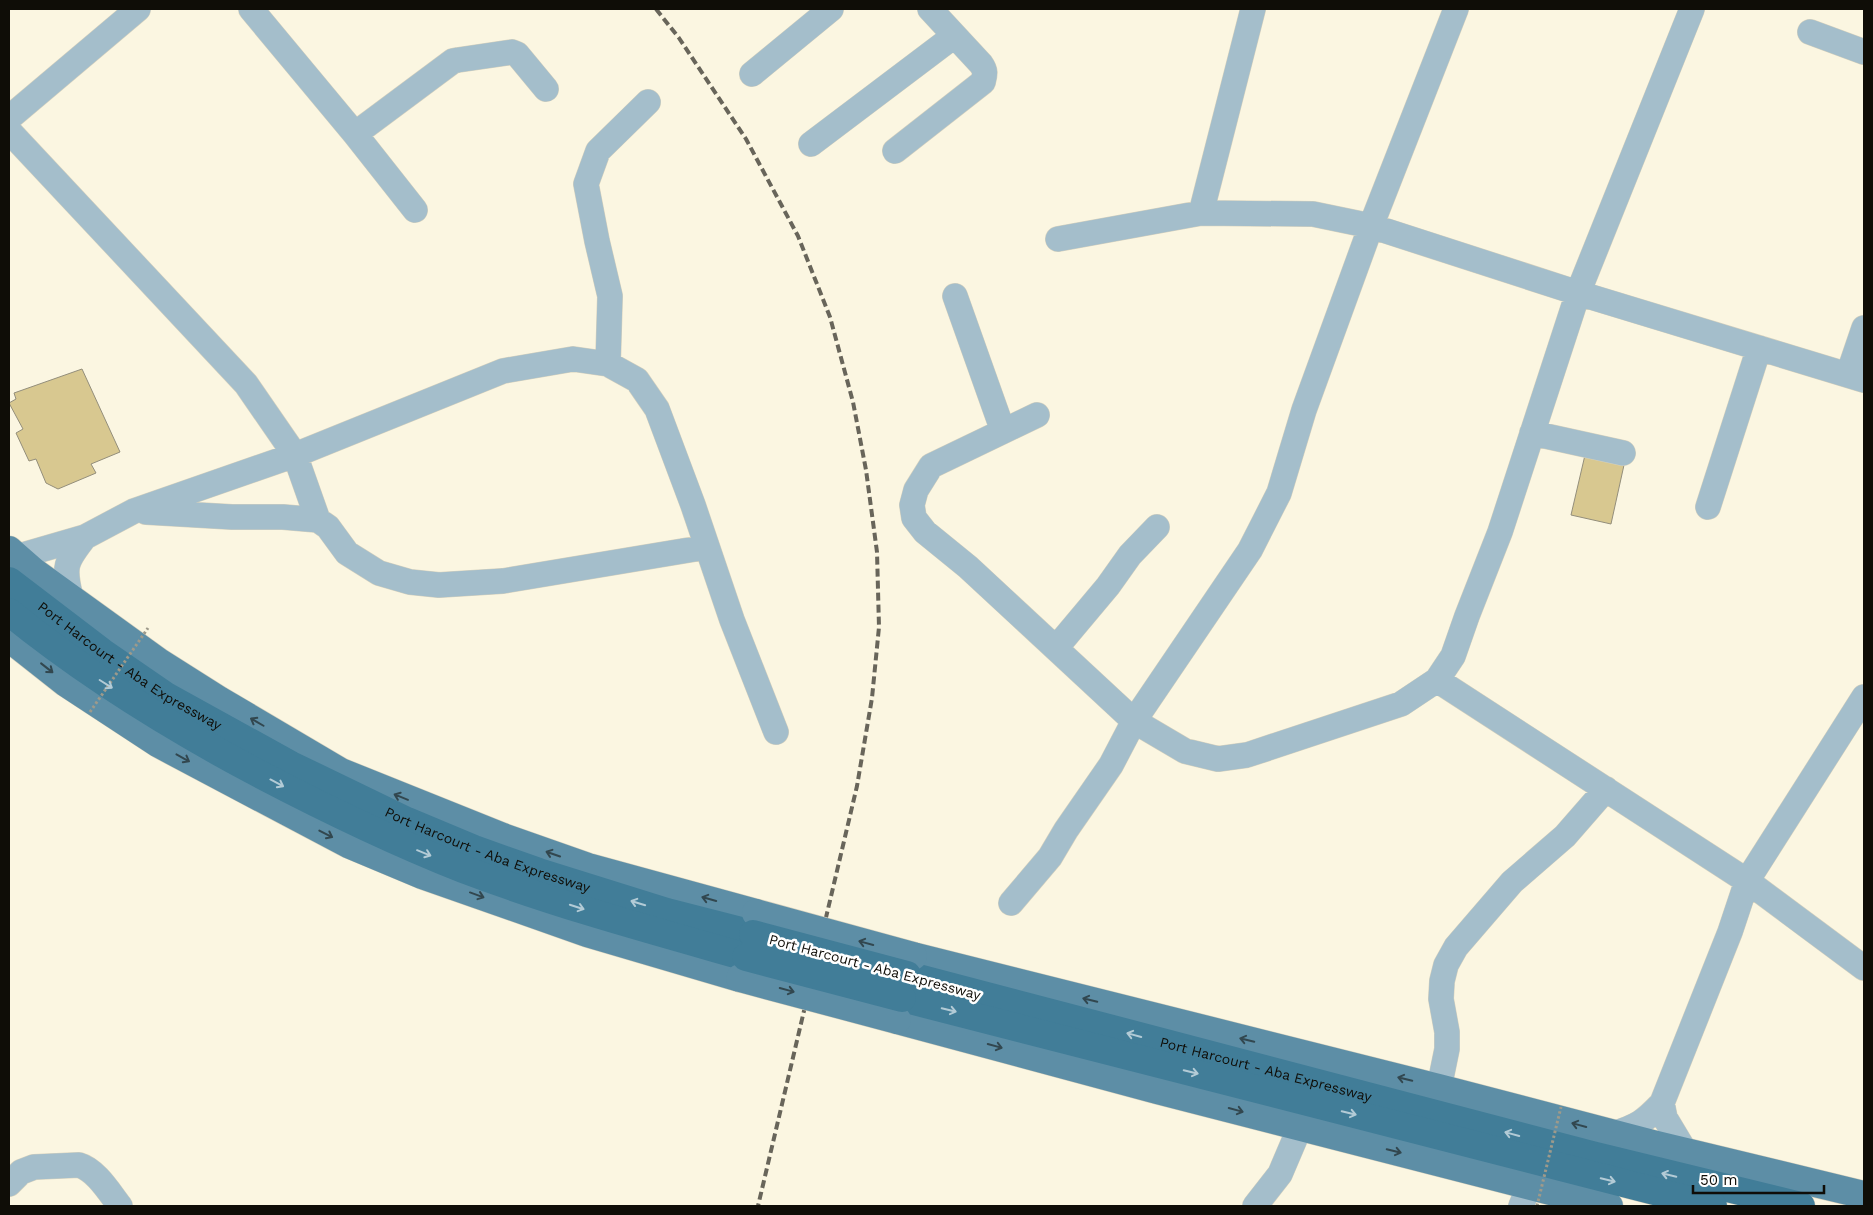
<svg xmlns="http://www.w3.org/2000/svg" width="1873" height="1215" viewBox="0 0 1873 1215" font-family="'Work Sans',sans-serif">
<rect width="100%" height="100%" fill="#fbf6e1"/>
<path fill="#d8c890" stroke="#938e7b" d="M82 369 120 452 91 464 96 473 58 489 46 483 36 459 29 461 16 433 23 429 9 403 16 399 14 393Z
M1585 455 1624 465 1611 524 1571 515Z"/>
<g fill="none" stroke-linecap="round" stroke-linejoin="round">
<g stroke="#d5d1be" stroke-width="26">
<path id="minor" d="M251 9 355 134 415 210
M1810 32 1864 52
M752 74 831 9
M9 118 138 9
M9 131 246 384 295 455 318 520
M355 134 453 61 458 60 512 52 517 54 546 89
M811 144 954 36
M895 151 983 82C985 74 986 71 981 64L930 9
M1201 213 1253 9
M1058 239 1201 213 1313 214 1371 226 1578 293 1864 380
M955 296 1003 431
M608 364 610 296 597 241 586 184 598 151 648 102
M1848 375 1864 328
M1037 415 931 466 916 490 912 505 914 518 925 532 968 567 1134 721 1185 751 1218 759 1247 755 1401 704 1437 680 1453 656 1467 616 1500 532 1578 293 1692 9
M1532 433 1623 453
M1708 507 1759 348
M146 512 232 517H283L318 520 328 527 347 553 379 573 410 582 439 585 503 581 707 547
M16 557 85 537 134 511 295 455 503 371 573 359 608 364 637 380 657 409 693 505 732 620 776 732
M71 598C63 567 65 562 85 537
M1056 648 1108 586 1130 555 1157 527
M1437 680 1747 881 1864 968
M1011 903 1050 857 1066 830 1111 765 1134 721 1250 550 1279 493 1304 410 1371 226 1456 9
M1439 1088 1447 1049V1032L1441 999 1442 981 1446 965 1456 947 1512 882 1565 836 1606 789
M1662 1103 1665 1118 1686 1153
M1613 1134C1638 1126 1644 1122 1662 1103L1730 932 1747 881 1864 697
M9 1184 21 1172 34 1167 79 1165C96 1170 109 1192 120 1206
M1255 1206 1280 1174 1300 1127
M1521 1206 1529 1186"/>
</g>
<g stroke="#d5d1be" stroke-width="29">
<path id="major" d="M9 550 33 571 159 662 219 700 341 772 503 837 588 867 756 913
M9 638 66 683 159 744 348 844 422 875 587 933 740 978
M913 956 1439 1088 1653 1144 1864 1195
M897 1020 1157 1090 1609 1206"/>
</g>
<g stroke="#d5d1be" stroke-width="29">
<g id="highway">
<path id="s1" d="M9 581 102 652 166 696 291 765 407 821 474 849 539 872 667 912 753 934"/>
<path d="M9 612C84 673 166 724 250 769 320 806 390 840 463 869 555 904 651 930 746 957"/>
<path id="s2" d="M907 975 1592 1155 1801 1206"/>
<path d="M902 998 1713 1206"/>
</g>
</g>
<use href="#minor" stroke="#a4becb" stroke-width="25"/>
<use href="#major" stroke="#5d8ea6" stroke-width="28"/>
<use href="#highway" stroke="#417d98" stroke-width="28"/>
<path stroke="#68655a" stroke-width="4" stroke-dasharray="8 4" stroke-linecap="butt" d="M656 9 679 38 746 139 798 236 830 317 853 402 866 470 877 552 879 627 872 698 857 786 758 1206"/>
<g stroke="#d5d1be" stroke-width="29" stroke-linecap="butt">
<path id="major-bridge" d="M756 913 913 956
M740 978 897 1020"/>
</g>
<g stroke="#d5d1be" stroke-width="29" stroke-linecap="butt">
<path id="highway-bridge" d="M753 934 907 975
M746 957 902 998"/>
</g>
<path stroke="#9e9a8b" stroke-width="3" stroke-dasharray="2.5 2.5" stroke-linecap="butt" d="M90 712 148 628
M1537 1206 1561 1107"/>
<use href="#major-bridge" stroke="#5d8ea6" stroke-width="28"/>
<use href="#highway-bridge" stroke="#417d98" stroke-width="28"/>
</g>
<defs><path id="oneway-shaft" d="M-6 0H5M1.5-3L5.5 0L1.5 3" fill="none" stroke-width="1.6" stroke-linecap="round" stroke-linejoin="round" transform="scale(1.25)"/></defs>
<g stroke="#32474f">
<use href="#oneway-shaft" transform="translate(47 668) rotate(38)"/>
<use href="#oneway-shaft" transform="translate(257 722) rotate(-150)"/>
<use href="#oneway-shaft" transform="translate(183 758) rotate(29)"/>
<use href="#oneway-shaft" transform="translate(401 797) rotate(-158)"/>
<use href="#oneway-shaft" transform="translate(326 834) rotate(27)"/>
<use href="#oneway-shaft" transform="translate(553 854) rotate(-161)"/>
<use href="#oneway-shaft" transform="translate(477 895) rotate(20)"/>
<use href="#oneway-shaft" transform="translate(709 899) rotate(-164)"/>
<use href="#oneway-shaft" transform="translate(866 943) rotate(-165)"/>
<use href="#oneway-shaft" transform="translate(787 990) rotate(15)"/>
<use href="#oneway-shaft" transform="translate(1090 1000) rotate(-166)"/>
<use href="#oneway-shaft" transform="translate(1247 1040) rotate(-166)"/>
<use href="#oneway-shaft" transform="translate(995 1046) rotate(15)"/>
<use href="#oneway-shaft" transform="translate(1405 1079) rotate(-166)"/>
<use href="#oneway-shaft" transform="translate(1236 1110) rotate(15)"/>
<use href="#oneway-shaft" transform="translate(1579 1125) rotate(-165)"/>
<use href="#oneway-shaft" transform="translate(1394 1151) rotate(14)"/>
</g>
<g stroke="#b3cbd6">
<use href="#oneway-shaft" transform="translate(106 684) rotate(32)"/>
<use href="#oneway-shaft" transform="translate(277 783) rotate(28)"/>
<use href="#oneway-shaft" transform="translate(424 853) rotate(22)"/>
<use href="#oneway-shaft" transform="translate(638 903) rotate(-163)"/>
<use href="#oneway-shaft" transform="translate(577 907) rotate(18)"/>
<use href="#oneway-shaft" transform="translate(949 1010) rotate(14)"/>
<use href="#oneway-shaft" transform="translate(1134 1035) rotate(-165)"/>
<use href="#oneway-shaft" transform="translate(1191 1072) rotate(14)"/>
<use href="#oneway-shaft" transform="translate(1349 1113) rotate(14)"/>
<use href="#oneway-shaft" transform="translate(1512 1134) rotate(-165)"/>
<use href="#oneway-shaft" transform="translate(1669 1175) rotate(-167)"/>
<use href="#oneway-shaft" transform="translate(1608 1180) rotate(14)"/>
</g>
<g text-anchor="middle" stroke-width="5" stroke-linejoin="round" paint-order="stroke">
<g font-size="14" fill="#0f0d07" stroke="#fff">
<text dy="5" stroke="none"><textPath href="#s1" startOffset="148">Port Harcourt - Aba Expressway</textPath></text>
<text dy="5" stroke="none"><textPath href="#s1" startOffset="552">Port Harcourt - Aba Expressway</textPath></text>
<text transform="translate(875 967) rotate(15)" y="5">Port Harcourt - Aba Expressway</text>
<text dy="5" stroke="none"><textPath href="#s2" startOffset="371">Port Harcourt - Aba Expressway</textPath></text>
</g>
</g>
<rect width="1873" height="1215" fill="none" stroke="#0f0d07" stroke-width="20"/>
<path d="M1693 1185v8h131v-8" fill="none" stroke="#0f0d07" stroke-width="2.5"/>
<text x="1700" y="1185" font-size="15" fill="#0f0d07" stroke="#ffffff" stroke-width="4" paint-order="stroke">50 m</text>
</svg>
